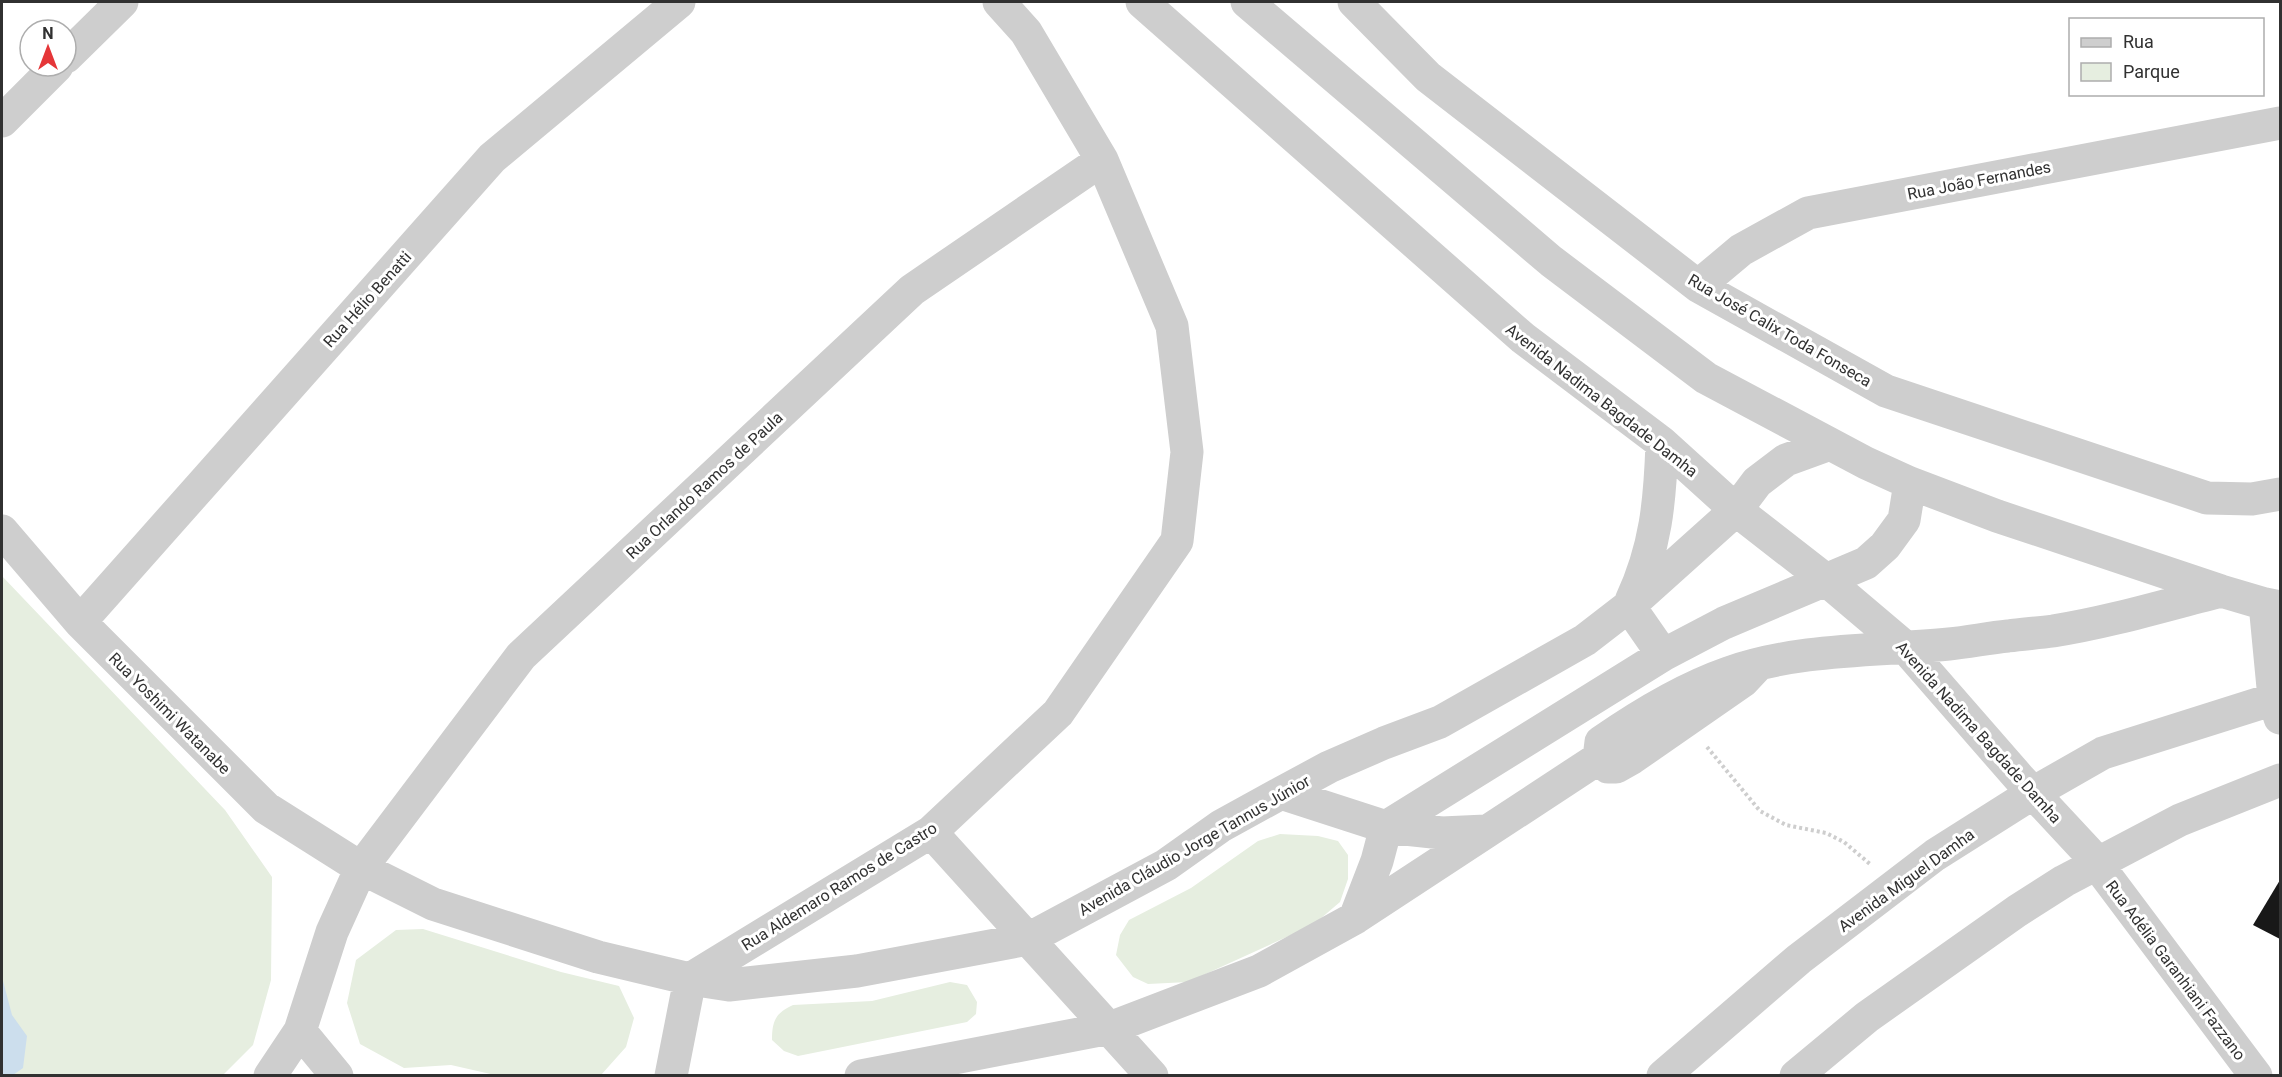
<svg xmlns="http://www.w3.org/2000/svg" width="2282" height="1077" viewBox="0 0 2282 1077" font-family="Roboto,sans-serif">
<rect width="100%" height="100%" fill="#fff"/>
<path fill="#e6eee0" d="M2 576 225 810 272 877 271 980 253 1045 223 1075H2Z
M1280 834 1318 836 1338 841 1348 855V879L1340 902 1313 925 1188 982 1148 984 1133 977 1116 955 1120 935 1129 920 1191 888 1258 841Z
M423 929 561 972 619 986 634 1018 626 1047 601 1075H495L451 1065 404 1068 360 1044 347 1003 356 960 396 930Z
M950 982 967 985 977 1002 976 1014 967 1022 798 1056 784 1051 772 1040C772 1022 775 1013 793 1005L872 1001Z"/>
<path fill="#ccdeed" d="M2 977 12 1015 27 1036 23 1068 13 1075H2Z"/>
<path fill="#181818" d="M2280 880V939L2253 925Z"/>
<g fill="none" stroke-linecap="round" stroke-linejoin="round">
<path stroke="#cecece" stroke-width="4" stroke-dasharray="3 3" stroke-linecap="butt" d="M1707 747 1760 811 1786 825 1826 833 1844 842 1870 864"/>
<path stroke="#cecece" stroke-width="33" d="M1142 2 1523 338 1662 443 1736 510 1826 580 1904 646 2020 779 2088 852 2256 1076
M1247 2 1551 261 1706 378 1866 463 1910 483 1997 516 2221 591 2265 604 2280 607
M1354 2 1428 77 1698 286 1886 391 2207 498 2252 499 2280 494
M66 57 122 2
M2 121 57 66
M1698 286 1741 250 1808 213 2280 123
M2 531 80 622 266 808 361 868 521 656 912 290 1102 160
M1631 601C1656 548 1660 501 1662 443
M2265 604 2274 698 2280 718
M1629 606 1663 655
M80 622 492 158 679 2
M1758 665 1743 681 1632 758 1616 767H1608L1599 758 1601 742C1640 715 1682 689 1728 673 1799 648 1876 651 1949 644 1969 642 1988 638 2008 636 2023 634 2038 633 2053 631 2110 622 2166 605 2221 591
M1281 793 1386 827 1442 833 1486 831
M931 832 1152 1076
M1355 918 1377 861 1386 827 1663 655 1724 623 1866 563 1885 546 1904 520 1910 483
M300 1031 337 1076
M270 1076 300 1031 332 932 361 868 433 904 598 957 690 979 729 985 857 971 1028 939 1166 865 1221 826 1281 793 1329 767 1384 743 1440 722 1585 640 1629 606 1736 510 1757 482 1786 460 1830 444
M671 1076 690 979 931 832 1058 713 1177 541 1187 452 1172 326 1102 160 1026 32 999 2
M861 1076 1110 1028 1259 971 1355 918 1599 758
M1663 1076 1799 959 1935 855 2033 793 2103 753 2280 697
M1796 1076 1867 1017 2017 911 2064 881 2180 820 2280 780"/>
</g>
<g text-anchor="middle" stroke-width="6" stroke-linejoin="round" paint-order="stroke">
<g font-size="16" fill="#313131" stroke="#fff">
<text transform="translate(1979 180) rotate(-11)" y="6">Rua João Fernandes</text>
<text transform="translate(367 299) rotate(-48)" y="6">Rua Hélio Benatti</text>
<text transform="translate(1780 330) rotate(30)" y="6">Rua José Calix Toda Fonseca</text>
<text transform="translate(1602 400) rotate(38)" y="6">Avenida Nadima Bagdade Damha</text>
<text transform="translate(704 485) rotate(-43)" y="6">Rua Orlando Ramos de Paula</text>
<text transform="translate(170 713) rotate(45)" y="6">Rua Yoshimi Watanabe</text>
<text transform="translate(1979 732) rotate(48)" y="6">Avenida Nadima Bagdade Damha</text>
<text transform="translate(1194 845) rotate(-30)" y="6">Avenida Cláudio Jorge Tannus Júnior</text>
<text transform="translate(1906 880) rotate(-36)" y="6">Avenida Miguel Damha</text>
<text transform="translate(839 886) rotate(-32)" y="6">Rua Aldemaro Ramos de Castro</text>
<text transform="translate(2176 970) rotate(53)" y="6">Rua Adélia Garanhiani Fazzano</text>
</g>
</g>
<rect width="2282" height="1077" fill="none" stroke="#313131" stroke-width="6"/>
<rect x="2069" y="18" width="195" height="78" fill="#ffffff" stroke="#adadad" stroke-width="1.5"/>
<rect x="2081" y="38" width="30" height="9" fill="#cecece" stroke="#adadad" stroke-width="1.5"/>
<text x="2123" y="48" font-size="18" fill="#313131">Rua</text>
<rect x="2081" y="63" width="30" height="18" fill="#e6eee0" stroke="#adadad" stroke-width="1.5"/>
<text x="2123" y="78" font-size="18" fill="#313131">Parque</text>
<g transform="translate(48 48)"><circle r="28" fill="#ffffff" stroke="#adadad" stroke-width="1.5"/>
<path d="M0-4.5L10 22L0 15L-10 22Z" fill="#e53638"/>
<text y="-9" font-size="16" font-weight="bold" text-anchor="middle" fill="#313131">N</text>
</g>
</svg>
